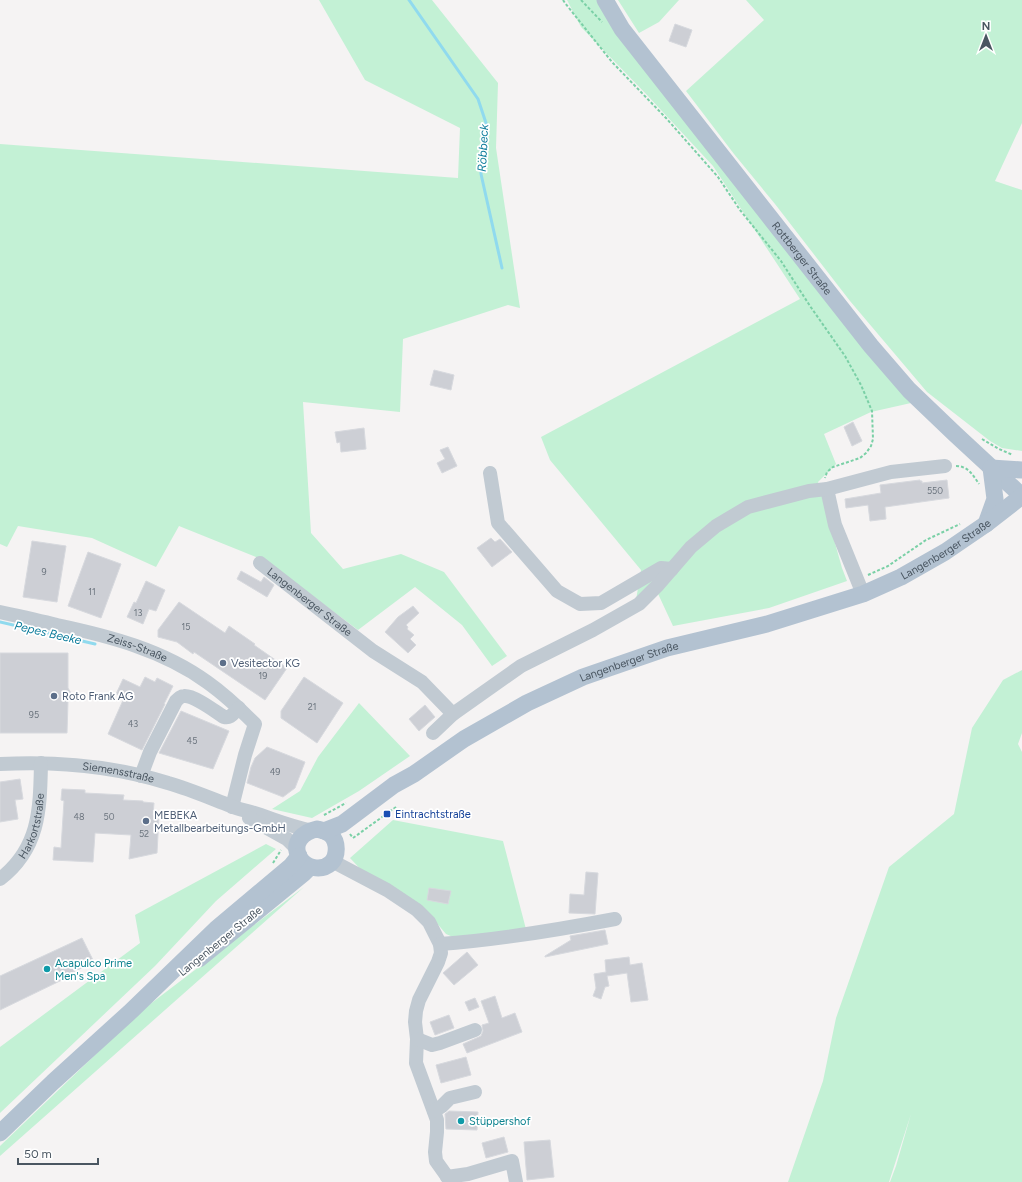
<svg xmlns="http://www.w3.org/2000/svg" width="1022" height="1182" viewBox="0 0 1022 1182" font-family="Figtree,sans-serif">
<rect width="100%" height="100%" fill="#f5f3f3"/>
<path fill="#c3f1d5" d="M319 0H432L498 83 496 148 520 308 508 305 403 339 400 412 303 402 311 533 343 569 401 554 444 572 507 656 492 666 462 625 415 587 358 630 266 561 179 526 156 567 92 538 18 526 7 547 0 544V144L458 178 460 128 365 80Z
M567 0H599L911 403 871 412 824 434 836 464 818 482 842 568 847 581 769 608 673 626 653 583 636 600 641 570 550 460 541 437 800 299 713 166 648 96 581 27Z
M618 0H679L659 22 639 33Z
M746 0H1022V123L995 181 1022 190V451L1002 448 990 441 927 392 850 301 775 204 734 154 686 91 764 20Z
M1022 670V733L1018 744 1022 752V1182H890L896 1166 911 1114 889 1182H788L823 1081 836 1018 889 867 954 814 972 728 1003 680Z
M359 703 410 756 359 791 312 818 272 809 300 791 318 757Z
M393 820 503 841 527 933 460 940 446 934 435 921 365 874 350 858Z
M266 844 276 849 216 901 155 966 0 1113V1047L140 943 135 915Z
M304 887 0 1156V1146L141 1011Z"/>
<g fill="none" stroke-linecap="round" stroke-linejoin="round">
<path stroke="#90daee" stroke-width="3" d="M409 0 478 99 486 123 481 153V174L502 268
M0 622 95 644"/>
</g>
<path fill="#cdcfd5" stroke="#d7d9de" d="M675 24 692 30 686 47 669 41Z
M434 370 454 375 451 390 430 385Z
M853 422 862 441 852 446 844 427Z
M364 428 366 449 341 452 340 442 337 443 335 432Z
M448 447 457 466 442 473 437 463 445 459 440 450Z
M920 480V481H922V483L947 480 949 498 885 507 886 519 870 521 868 505 846 508 845 499 881 493 880 485Z
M491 538 495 542 500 539 512 552 492 567 477 548Z
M32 541 66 546 57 602 23 597Z
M88 552 121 564 101 618 68 606Z
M241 571 261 582 264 577 274 585 267 597 237 579Z
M146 581 165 590 156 611 149 609 143 624 127 617 134 602 136 603Z
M179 602 225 633 229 626 255 644 254 645 287 668 265 700 194 652 193 654 177 642 158 637V630Z
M413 606 419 613 406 625 408 627 407 629 414 635 410 639 416 645 408 653 385 632 398 617Z
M0 653H68V688L72 695 68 701 67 733H0Z
M145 677 155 682 157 678 173 686 164 704H165L142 750 108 734 124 698 116 694 123 679 140 687Z
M304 677 343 703 317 743 281 718V711Z
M425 705 435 717 419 731 409 719Z
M181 711 229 731 213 769 159 753Z
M267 747 305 762 295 788 283 797 247 783 251 767 255 758Z
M20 779 23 799 15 800 18 819 0 822V782Z
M62 789 85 790V793L124 795 123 800 143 801V802L154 803 153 815 159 816 157 853 129 859 131 835 95 833 93 862 53 860 54 847 61 848 64 801 61 800Z
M586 872 598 873 595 914 569 913 570 894 584 895Z
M429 888 451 891 448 904 427 900Z
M605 930 608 944 545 957V956L571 940 570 936Z
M82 938 94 962 63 977 64 979 0 1010V976Z
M467 952 478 965 454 985 443 973Z
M629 957 630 965 642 963 648 1000 631 1002 627 973 607 976 609 986 605 987 601 999 593 996 596 988 594 974 606 972 605 960Z
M495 996 502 1018 515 1013 522 1032 467 1053 463 1044 481 1036 483 1031 482 1025 489 1023 481 1001Z
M475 998 479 1007 469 1011 465 1002Z
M449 1015 454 1028 435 1035 430 1022Z
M466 1057 471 1075 441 1083 436 1065Z
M449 1111 478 1112 477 1130 446 1129 445 1114Z
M504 1137 508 1152 486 1158 482 1143Z
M550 1140 554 1177 527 1180 524 1142Z"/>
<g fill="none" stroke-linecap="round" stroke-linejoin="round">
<path stroke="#7ad0a6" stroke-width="2" stroke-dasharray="3 2" stroke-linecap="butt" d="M563 0 565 3 612 62 666 118 718 177 740 210 781 261 810 306 845 356 861 385 872 411 873 439 871 446 866 453 860 458 833 467 827 472 825 478
M581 0 602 22
M982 439 999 449 1013 455
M956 466C968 466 973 475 979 484
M868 575 888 566 926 540 960 524
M324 815 346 803
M350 834 353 838 396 807
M273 863 281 850"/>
<g stroke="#c1cad2" stroke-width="14">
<path d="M490 473 498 523 557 591 580 604 601 603 661 568 672 569"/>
<path d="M827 489 835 525 863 594"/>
<path id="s1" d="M260 563 373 651 422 682 453 714"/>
<path id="s2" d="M0 612C19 616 38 620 57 625 109 636 163 650 207 682 224 694 240 709 255 724L245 755 232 807"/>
<path d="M433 733 453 714 521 666 593 630 639 604 658 585 691 547 716 526 748 507 809 491 827 489 891 472 945 466"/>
<path id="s3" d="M0 764C57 761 114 766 168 783 189 789 210 798 231 806 237 809 244 810 251 812 271 818 289 826 309 830"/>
<path d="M141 776 150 752 176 701C179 698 181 696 184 696 194 695 216 712 224 717 231 719 234 712 239 708"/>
<path d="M249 818 287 839 297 849"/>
<path d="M332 861 387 890 417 910 429 922 440 944 441 953 438 962 419 1000 416 1011 415 1022 417 1039 416 1063 437 1120V1132L435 1152 436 1161 451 1182"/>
<path id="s4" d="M0 879C40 848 40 809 41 763"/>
<path d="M440 944C499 940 557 930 615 919"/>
<path d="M417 1039 432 1045 440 1043 475 1030"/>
<path d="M434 1111 442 1106 450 1098 475 1092"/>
<path d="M447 1177 468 1174 512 1161 516 1182"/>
</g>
<g stroke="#b3c2d1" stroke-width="17">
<path id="s5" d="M605 0 622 29 871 346 909 390 955 434 1022 496"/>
<path d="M991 468 1022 470"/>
<path d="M986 524 995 499 991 468"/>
<path d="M317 829C321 830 327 831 331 835 338 842 338 856 331 863 321 872 305 868 299 857 292 842 303 832 317 829Z"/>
<path id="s6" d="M324 831 342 824 394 785 414 774 464 739 527 703 583 677 667 648 767 624 863 594 901 577 945 552 986 524 1022 496"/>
<path d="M199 959 303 874 310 867"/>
<path d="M0 1133 53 1082 129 1013 216 929 291 866 299 856"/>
</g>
</g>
<g fill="#5c6f8a" stroke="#fff" stroke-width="1.5">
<circle cx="223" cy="663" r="4"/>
<circle cx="54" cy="696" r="4"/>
<circle cx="146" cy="821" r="4"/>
</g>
<rect fill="#1a4fb4" stroke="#fff" stroke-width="1.5" x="383" y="810" width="8" height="8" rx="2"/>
<g fill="#0f9aa8" stroke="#fff" stroke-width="1.5">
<circle cx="47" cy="969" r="4"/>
<circle cx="461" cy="1121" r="4"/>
</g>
<g text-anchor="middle" stroke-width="3.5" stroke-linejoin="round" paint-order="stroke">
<g font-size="9" fill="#6b747e">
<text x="935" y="494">550</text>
<text x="44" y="575">9</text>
<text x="92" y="595">11</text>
<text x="138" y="616">13</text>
<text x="186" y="630">15</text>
<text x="263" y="679">19</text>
<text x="312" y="710">21</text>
<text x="34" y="718">95</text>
<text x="133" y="727">43</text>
<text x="192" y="744">45</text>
<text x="275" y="775">49</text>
<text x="79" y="820">48</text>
<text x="109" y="820">50</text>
<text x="144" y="837">52</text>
</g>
<g font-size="11" fill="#4a5661" stroke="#fff">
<text dy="4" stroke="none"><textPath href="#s5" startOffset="325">Rottberger Straße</textPath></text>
<text dy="4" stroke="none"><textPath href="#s6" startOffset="689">Langenberger Straße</textPath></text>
<text dy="4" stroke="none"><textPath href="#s1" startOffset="63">Langenberger Straße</textPath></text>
<text dy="4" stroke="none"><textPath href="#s2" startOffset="142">Zeiss-Straße</textPath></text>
<text dy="4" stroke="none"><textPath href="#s6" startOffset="351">Langenberger Straße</textPath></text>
<text dy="4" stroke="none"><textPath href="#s3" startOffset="119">Siemensstraße</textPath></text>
<text dy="4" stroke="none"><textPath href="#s4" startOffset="64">Harkortstraße</textPath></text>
<text transform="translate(220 941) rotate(-39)" y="4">Langenberger Straße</text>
</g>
<g font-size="11" fill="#4e5e75" stroke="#fff" text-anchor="start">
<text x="231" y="667">Vesitector KG</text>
<text x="62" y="700">Roto Frank AG</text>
<text x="154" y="819">MEBEKA<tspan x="154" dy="13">Metallbearbeitungs-GmbH</tspan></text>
</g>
<g font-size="11" fill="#164399" stroke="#fff" text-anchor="start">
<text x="395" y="818">Eintrachtstraße</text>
</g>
<g font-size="11" fill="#0d838f" stroke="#fff" text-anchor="start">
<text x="55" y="967">Acapulco Prime<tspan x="55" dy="13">Men's Spa</tspan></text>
<text x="469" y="1125">Stüppershof</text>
</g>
<g font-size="12" font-style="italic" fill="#0c7c9b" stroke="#fff">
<text transform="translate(483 148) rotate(-87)" y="4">Röbbeck</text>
<text transform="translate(48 633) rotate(13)" y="4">Pepes Beeke</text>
</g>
</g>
<g transform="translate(986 36)" stroke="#ffffff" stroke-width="3" paint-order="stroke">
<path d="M0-3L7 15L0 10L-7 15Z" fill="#4a5661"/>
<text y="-6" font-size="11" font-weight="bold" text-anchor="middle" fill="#4a5661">N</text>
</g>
<path d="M18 1158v6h80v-6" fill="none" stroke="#4a5661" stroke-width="2"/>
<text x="24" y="1158" font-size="12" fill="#4a5661" stroke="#ffffff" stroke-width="3" paint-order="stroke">50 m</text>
</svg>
